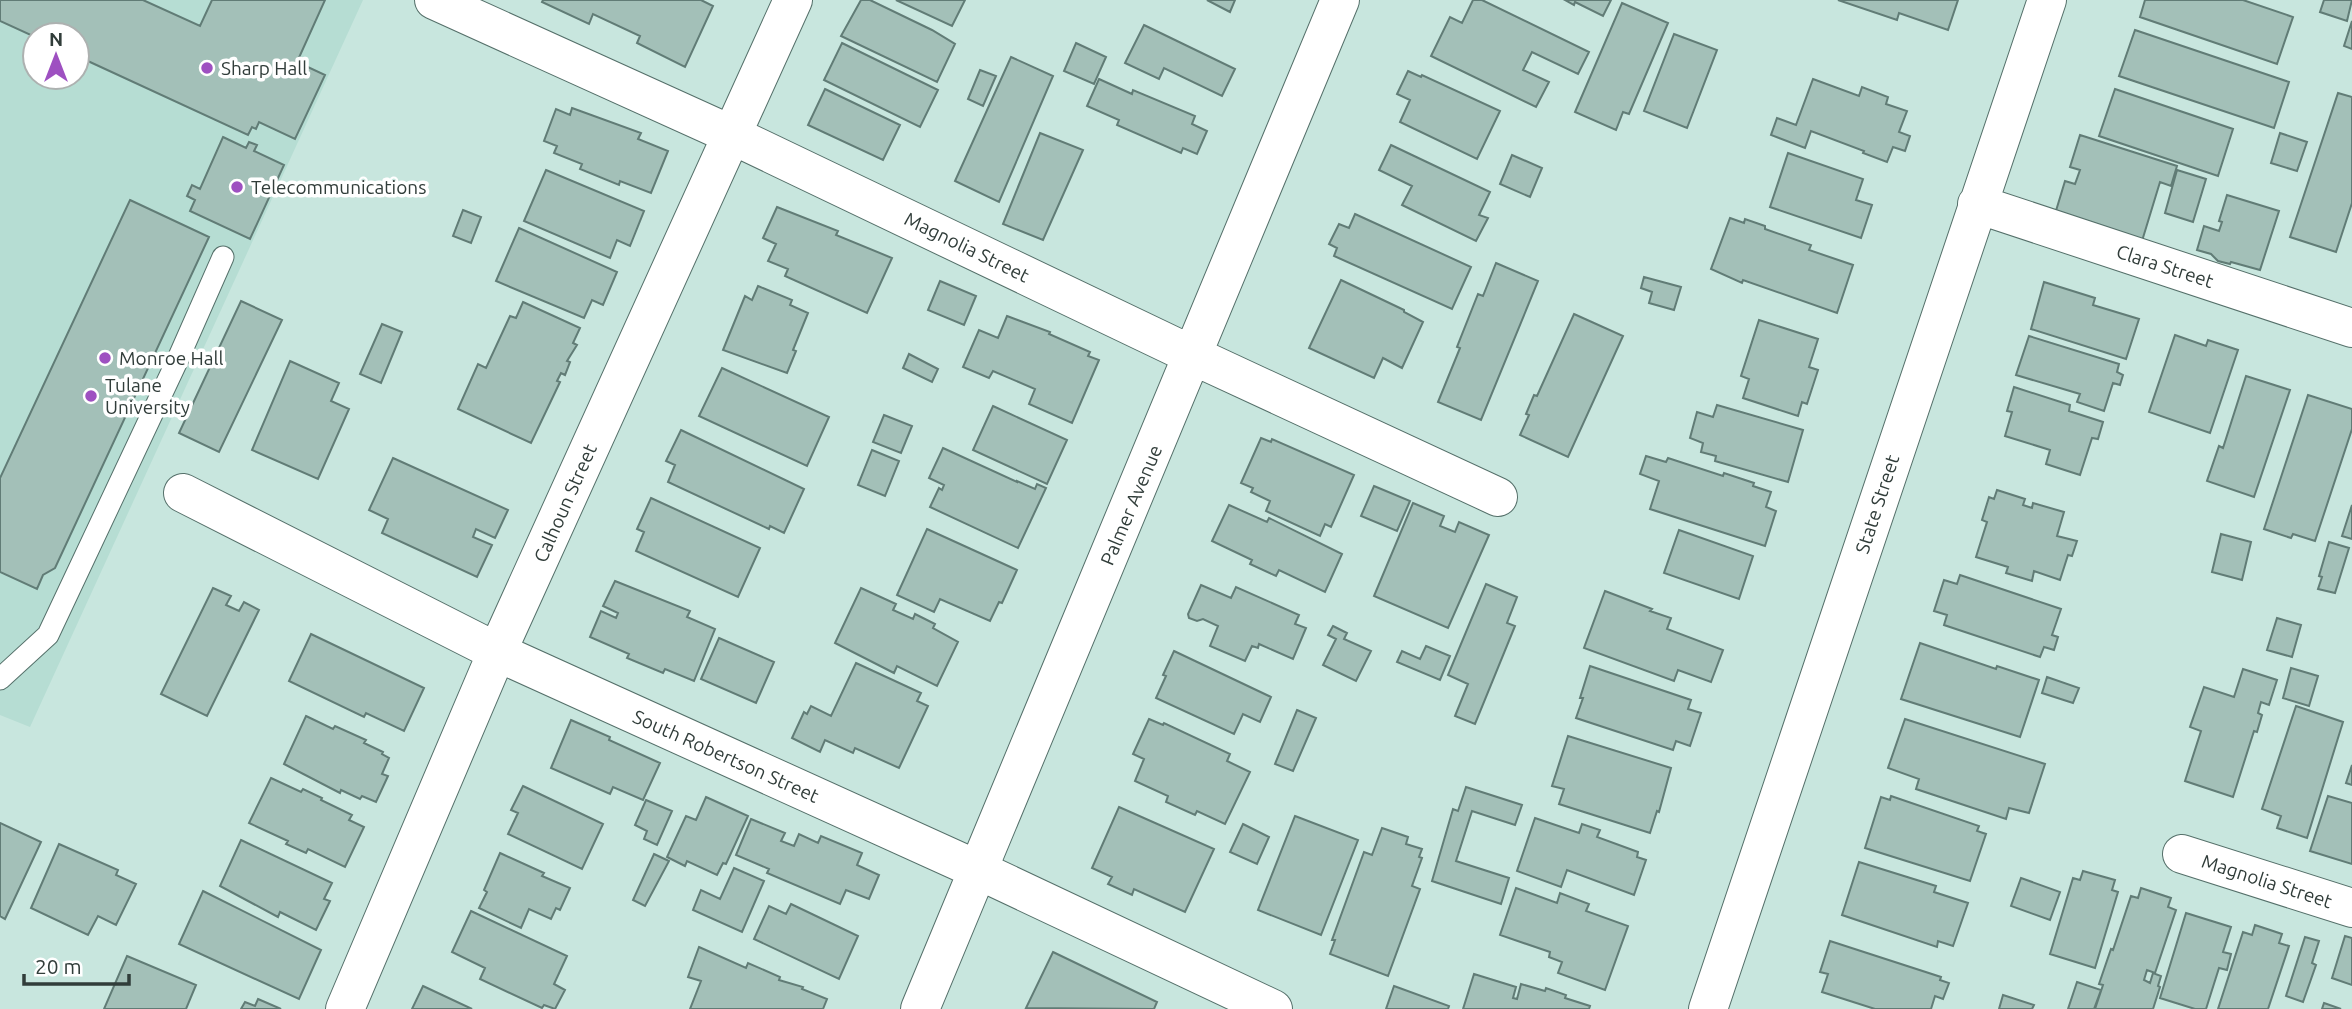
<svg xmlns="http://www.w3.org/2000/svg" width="2352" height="1009" viewBox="0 0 2352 1009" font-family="Ubuntu,sans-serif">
<rect width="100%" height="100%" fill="#c8e6de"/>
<path fill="#b6ddd3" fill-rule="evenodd" d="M0 0H363L30 727 0 715ZM35 35H77V77H35Z"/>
<path fill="#a3c0b8" stroke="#617c76" stroke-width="2" d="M0 0H143L200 26 212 0H325L297 62 325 75 295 139 259 122 256 129 252 127 248 135 77 56V35H35V37L0 21Z
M543 0H701L713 6 685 67 637 43 640 36 593 14 589 24 542 2Z
M861 0H870L932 30 955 44 937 82 841 36Z
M896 0H965L952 26Z
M1207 0H1235L1230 12Z
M1473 0H1482L1589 52 1578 74 1532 52 1523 70 1549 82 1536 107 1431 56 1450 17 1462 23Z
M1565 0H1611L1603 16 1575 2 1574 5Z
M1838 0H1958L1948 30 1899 13 1897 20Z
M2145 0H2243L2293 17 2277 64 2140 17Z
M2324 0H2352L2347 21 2320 12Z
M1622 3 1668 23 1629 114 1623 112 1616 130 1575 112Z
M2352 21V49L2344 46Z
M1144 25 1235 69 1222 96 1164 68 1159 79 1125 63Z
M2135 30 2289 82 2274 128 2119 76Z
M1674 34 1717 50 1687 128 1644 111Z
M842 43 938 90 920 127 824 80Z
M1076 43 1106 57 1094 84 1064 71Z
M1011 57 1053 76 999 202 955 181Z
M980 70 996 76 983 106 968 99Z
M1408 71 1421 77 1422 75 1500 111 1477 159 1400 122 1410 100 1397 94Z
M1099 79 1132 94 1133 90 1195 116 1192 124 1207 131 1197 154 1183 148 1181 153 1117 125 1119 120 1087 106Z
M1813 79 1859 96 1862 87 1888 97 1886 104 1907 111 1899 132 1910 136 1905 151 1893 147 1887 162 1863 153 1864 151 1811 131 1805 148 1771 135 1777 118 1796 125Z
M825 89 900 125 883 160 808 125Z
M2115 89 2233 129 2218 176 2099 136Z
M2338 93 2352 97V203L2336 252 2290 237Z
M572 108 641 133 638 139 668 151 651 193 620 181 619 185 580 169 582 164 554 153 557 146 544 141 556 109 570 115Z
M1040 133 1083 150 1043 240 1003 224Z
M2280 133 2307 142 2297 171 2271 163Z
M2080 135 2177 166 2171 186 2160 182 2142 241 2055 214 2065 181 2075 184 2080 170 2070 167Z
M223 137 246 148 249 142 257 145 254 151 284 165 250 239 190 211 195 200 187 196 192 185 200 189Z
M1391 145 1490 192 1479 215 1488 218 1476 241 1402 205 1412 186 1379 170Z
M1788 153 1863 179 1856 200 1872 205 1861 238 1770 207Z
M1512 155 1542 168 1530 197 1500 184Z
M546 170 644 211 630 246 617 240 610 258 524 221Z
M2177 170 2206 179 2193 222 2165 213Z
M2227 195 2279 211 2260 270 2231 262 2230 264 2218 261 2211 254 2197 250 2204 226 2219 231 2222 222 2219 221Z
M130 200 209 237 55 568 43 575 37 589 0 572V478Z
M777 207 838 231 836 235 892 258 867 313 785 276 788 269 768 261 776 244 763 238Z
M463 210 481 217 471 243 453 236Z
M1355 214 1471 267 1452 309 1334 256 1337 248 1329 244 1339 224 1349 228Z
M1730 218 1744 223 1745 219 1765 226V229L1811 245 1809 250 1853 265 1837 313 1743 280 1742 283 1711 269Z
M519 228 617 272 603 305 592 300 584 318 496 281Z
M1496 263 1538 281 1481 420 1438 402 1460 348 1457 347 1478 294 1483 296Z
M1644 277 1681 287 1674 310 1649 303 1652 292 1641 288Z
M1341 280 1404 310V312L1423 322 1402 368 1383 358 1374 378 1309 348Z
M940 281 976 296 964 325 928 310Z
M2044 282 2095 298 2093 305 2139 319 2126 359 2031 329Z
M758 286 792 300 790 305 808 313 793 350 796 351 787 373 723 350 745 296 752 300Z
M241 301 282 320 219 452 179 433Z
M523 302 580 328 573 343 577 345 567 361 570 362 565 375 561 373 557 381 560 382 531 443 458 409 478 364 486 368 510 316 516 318Z
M1574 314 1623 336 1568 457 1520 435 1529 415 1526 414 1534 395 1537 396Z
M1007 316 1050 332 1049 334 1090 352 1088 356 1099 360 1072 423 1029 404 1035 389 993 371 989 378 963 367 979 330 998 338Z
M1759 320 1818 339 1809 367 1818 370 1807 404 1802 402 1798 416 1743 398 1749 379 1741 376Z
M382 324 402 332 381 383 360 374Z
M2175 335 2206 346 2208 340 2238 350 2210 433 2149 412Z
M2029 336 2119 364 2117 372 2123 375 2120 385 2113 383 2104 411 2077 402 2080 394 2016 375Z
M909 354 938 369 932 382 903 368Z
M290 361 339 383 331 401 349 409 318 479 252 450Z
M722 368 829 417 807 466 699 416Z
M2246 376 2290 390 2254 497 2207 481 2219 446 2223 448Z
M2014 387 2070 405 2069 411 2103 422 2098 439 2092 438 2080 475 2046 464 2050 450 2005 436 2012 412 2007 411Z
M2308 395 2352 409V429L2315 541 2293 534 2291 538 2264 529Z
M1717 405 1803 430 1788 482 1715 461 1716 456 1701 452 1703 443 1690 438 1697 412 1713 417Z
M993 406 1067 440 1047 484 973 450Z
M884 415 912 426 901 453 873 442Z
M681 430 804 489 784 533 770 526 769 529 668 482 675 465 666 461Z
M1261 438 1271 442 1272 439 1354 475 1331 527 1325 524 1320 536 1266 511 1270 501 1251 492 1253 488 1241 483Z
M943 448 1017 482V481L1035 489 1037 484 1046 488 1018 548 930 507 939 488 942 490 944 485 929 478Z
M872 450 899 461 885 496 858 485Z
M1646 456 1666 462 1668 458 1723 476 1724 473 1754 483 1753 486 1771 492 1766 507 1776 511 1765 546 1650 509 1659 481 1640 474Z
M393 458 508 510 495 538 476 529 473 537 492 545 477 577 382 533 388 519 369 510Z
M1374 486 1410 501 1397 531 1361 516Z
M1997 490 2025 499 2023 505 2032 508 2033 503 2064 512 2057 536 2077 541 2072 556 2068 555 2060 580 2034 571 2032 581 2006 573 2008 567 1976 557 1987 522 1982 520 1989 497 1994 499Z
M651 498 760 548 738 597 636 551 644 532 637 529Z
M1413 503 1444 516 1440 526 1455 532 1459 522 1489 535 1448 628 1374 596Z
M1229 505 1267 522 1269 518 1342 554 1325 592 1279 570 1276 576 1250 564 1252 560 1212 541Z
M2352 505V539L2342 536Z
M927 529 1017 570 1002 603 999 602 990 621 940 599 934 612 897 595Z
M1679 530 1753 556 1739 599 1664 573Z
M2221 534 2251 542 2242 580 2212 572Z
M2329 542 2349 548 2335 593 2318 589 2322 577 2319 576Z
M1960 575 2061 609 2052 635 2058 637 2054 650 2044 647 2040 657 1944 625 1947 615 1934 611 1944 580 1957 584Z
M615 581 690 611 687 617 715 629 694 681 665 669 663 673 627 658 629 654 590 637 601 611 616 618 618 613 603 606Z
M1486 584 1517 597 1507 623 1515 626 1475 724 1455 716 1468 684 1448 675Z
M1201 585 1231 598 1236 587 1299 615 1295 624 1306 628 1293 659 1259 644 1258 648 1252 646 1245 661 1210 646 1218 626 1203 619 1197 621 1189 618 1188 614Z
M213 588 231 596 226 605 239 611 244 602 259 610 207 716 161 694Z
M861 588 896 604 893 610 913 619 915 614 935 624 933 628 958 642 937 686 897 666 894 673 835 643Z
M1605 591 1652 609 1650 611 1671 618 1667 629 1723 650 1711 682 1678 670 1674 681 1584 648Z
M2277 618 2301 625 2292 657 2267 650Z
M1333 626 1347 633 1344 639 1371 651 1356 681 1323 665 1336 639 1328 635Z
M311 634 424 688 404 731 366 713 364 717 289 681Z
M719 638 774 662 756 703 701 679Z
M1920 643 1996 669 1997 666 2039 680 2020 737 1901 699Z
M1426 646 1450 656 1440 680 1397 662 1402 651 1420 659Z
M1174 651 1271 697 1260 722 1243 714 1234 734 1156 698 1166 676 1163 675Z
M856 663 921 693 917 701 928 706 899 768 855 748 853 753 825 740 820 752 792 738 804 712 807 714 811 706 831 716Z
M1590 666 1691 700 1688 709 1701 713 1690 746 1676 741 1673 750 1576 718 1583 698H1580Z
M2291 668 2318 676 2309 706 2283 698Z
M2243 669 2277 680 2269 705 2261 702 2258 713 2262 715 2257 732 2254 731 2233 797 2185 781 2201 731 2190 727 2204 687 2234 697Z
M2047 677 2079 688 2073 703 2042 693Z
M2296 706 2343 722 2307 838 2277 828 2281 816 2262 809Z
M1297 710 1316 718 1293 771 1275 764Z
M306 716 333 729 335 726 366 740 364 743 383 752 382 754 389 758 382 774 388 776 376 802 362 796 360 799 341 790 340 793 284 764Z
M1149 719 1163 725 1164 723 1230 754 1227 761 1250 772 1225 824 1197 811 1195 815 1166 802 1168 796 1135 781 1144 759 1133 754Z
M1905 719 2045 764 2029 813 2009 808 2006 819 1916 789 1919 779 1888 768Z
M571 720 610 737 609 740 660 763 643 800 613 787 610 794 551 768Z
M1568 736 1671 768 1659 812 1657 811 1650 833 1559 804 1564 789 1552 786Z
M2352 765V785L2346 783Z
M271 778 301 792 303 789 322 798 321 800 352 815 349 820 364 827 345 867 308 849 306 853 286 844 288 841 249 823Z
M523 786 603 824 582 869 508 834 518 813 511 810Z
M1466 787 1522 805 1515 825 1472 811 1456 861 1509 878 1501 904 1432 881 1453 809 1458 811Z
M1891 796 1979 826 1977 831 1986 834 1970 881 1865 848 1881 797 1890 800Z
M2328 796 2352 803V864L2310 851Z
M706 797 748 816 726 864 723 863 717 875 687 861 685 866 667 857 686 816 696 820Z
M646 800 672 811 657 845 644 839 647 831 635 825Z
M1119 807 1214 849 1185 912 1134 889 1132 895 1108 884 1112 877 1092 868Z
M1295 816 1358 840 1321 935 1258 910Z
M1535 818 1579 833 1582 824 1600 830 1597 837 1638 852 1637 857 1646 860 1634 895 1567 870 1561 887 1517 871Z
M751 819 785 833 781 841 794 846 799 834 818 843 821 836 862 853 857 865 879 875 869 899 846 890 840 904 767 873 769 869 736 855Z
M0 823 41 842 5 919 0 916Z
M1243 824 1269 837 1257 864 1230 852Z
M1382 828 1408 837 1406 844 1422 849 1419 857 1422 858 1412 886 1420 889 1388 976 1330 954 1335 940H1332L1364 852 1372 855Z
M241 840 332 883 324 899 330 901 316 930 280 912 278 917 220 886Z
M59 844 118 870 116 875 136 884 116 925 98 916 88 935 31 908Z
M500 853 544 873 542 876 570 888 560 910 556 908 551 919 529 909 521 928 479 908 487 892 484 890Z
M654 854 669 861 645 906 633 900Z
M1859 862 1936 886 1934 892 1968 903 1953 946 1938 941 1937 947 1842 915Z
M734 868 764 881 742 932 693 910 701 890 720 899Z
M2083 871 2115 880 2112 890 2118 892 2095 968 2050 954 2073 878 2080 880Z
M2021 878 2060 892 2050 920 2011 906Z
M1516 888 1557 903 1560 893 1589 904 1586 911 1628 926 1605 990 1558 973 1562 962 1549 957 1550 952 1500 935Z
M2141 888 2171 898 2168 907 2176 910 2155 973 2147 970 2144 980 2150 983 2153 973 2161 976 2158 986 2160 987 2153 1009H2095L2103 985 2099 984 2111 949 2113 950 2131 896 2138 898Z
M203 891 321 950 299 999 179 944Z
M791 904 858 936 839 979 754 939 769 906 786 914Z
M471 911 567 956 554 984 565 990 555 1009 544 1005 542 1008 480 979 485 968 452 952Z
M2186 913 2231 927 2223 952 2231 954 2227 970 2219 968 2206 1009H2195L2160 998Z
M2255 925 2282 934 2279 943 2289 946 2268 1009H2218L2243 932 2252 935Z
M2345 936 2352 938V985L2332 978Z
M2305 937 2319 941 2312 963 2316 965 2303 1002 2286 996Z
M1830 941 1941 977 1940 980 1949 983 1943 999 1935 996 1931 1009H1875L1822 992 1828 974 1820 972Z
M699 947 746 968 748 963 780 977 779 980 803 987 802 989 827 999 823 1009H690L701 981 688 977Z
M1053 952 1157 1002 1154 1009 1026 1008Z
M127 956 196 985 186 1009H104Z
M1474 974 1516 987 1513 998 1517 999 1521 984 1545 991 1546 988 1566 995 1565 998 1590 1006 1589 1009H1463Z
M2077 982 2101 990 2094 1009H2068Z
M423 986 472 1009H412Z
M1394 986 1449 1006 1448 1009H1386Z
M2003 995 2034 1005 2032 1009H1999Z
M258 999 281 1009H241L245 1002 255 1006Z
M2324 1003 2341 1009H2322Z"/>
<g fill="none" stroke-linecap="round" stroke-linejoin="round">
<g stroke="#55706a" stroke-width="23">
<path id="lane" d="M0 679 48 635 178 359 223 257"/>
</g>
<g stroke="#55706a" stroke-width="40">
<path id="street" d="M434 0 732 135 1194 356 1498 497
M1977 204 2352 328
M183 493 497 652 978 870 1273 1009
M2182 854 2352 908
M345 1009 497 652 793 0
M920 1009 1340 0
M1708 1009 2047 0"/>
</g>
<use href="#lane" stroke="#fff" stroke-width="21"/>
<use href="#street" stroke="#fff" stroke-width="38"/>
</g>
<g fill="#9e50c1" stroke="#fff" stroke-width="2.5">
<circle cx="207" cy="68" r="7"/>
<circle cx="237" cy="187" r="7"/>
<circle cx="105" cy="358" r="7"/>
<circle cx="91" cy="396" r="7"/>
</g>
<g text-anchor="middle" stroke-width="7" stroke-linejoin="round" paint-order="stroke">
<g font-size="19" fill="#313d3a" stroke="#fff" text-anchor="start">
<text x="221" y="75">Sharp Hall</text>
<text x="251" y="194">Telecommunications</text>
<text x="119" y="365">Monroe Hall</text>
<text x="105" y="392">Tulane<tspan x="105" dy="22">University</tspan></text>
</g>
<g font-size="19" fill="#313d3a" stroke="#fff">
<text transform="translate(967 247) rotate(26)" y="7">Magnolia Street</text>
<text transform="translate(2165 266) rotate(18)" y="7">Clara Street</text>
<text transform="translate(565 503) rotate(-66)" y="7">Calhoun Street</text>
<text transform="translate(1877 504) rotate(-72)" y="7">State Street</text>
<text transform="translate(1131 505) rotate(-67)" y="7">Palmer Avenue</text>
<text transform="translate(726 756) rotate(24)" y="7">South Robertson Street</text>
<text transform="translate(2267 881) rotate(18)" y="7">Magnolia Street</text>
</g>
</g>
<g transform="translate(56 56)"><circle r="33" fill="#ffffff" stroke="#adb1b0" stroke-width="2"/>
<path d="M0-5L12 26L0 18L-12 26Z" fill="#9e50c1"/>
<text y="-10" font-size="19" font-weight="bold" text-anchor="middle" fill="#313d3a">N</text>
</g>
<path d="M24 974v10h105v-10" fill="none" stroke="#313d3a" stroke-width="3.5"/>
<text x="35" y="974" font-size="21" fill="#313d3a" stroke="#ffffff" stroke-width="5" paint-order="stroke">20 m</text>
</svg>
